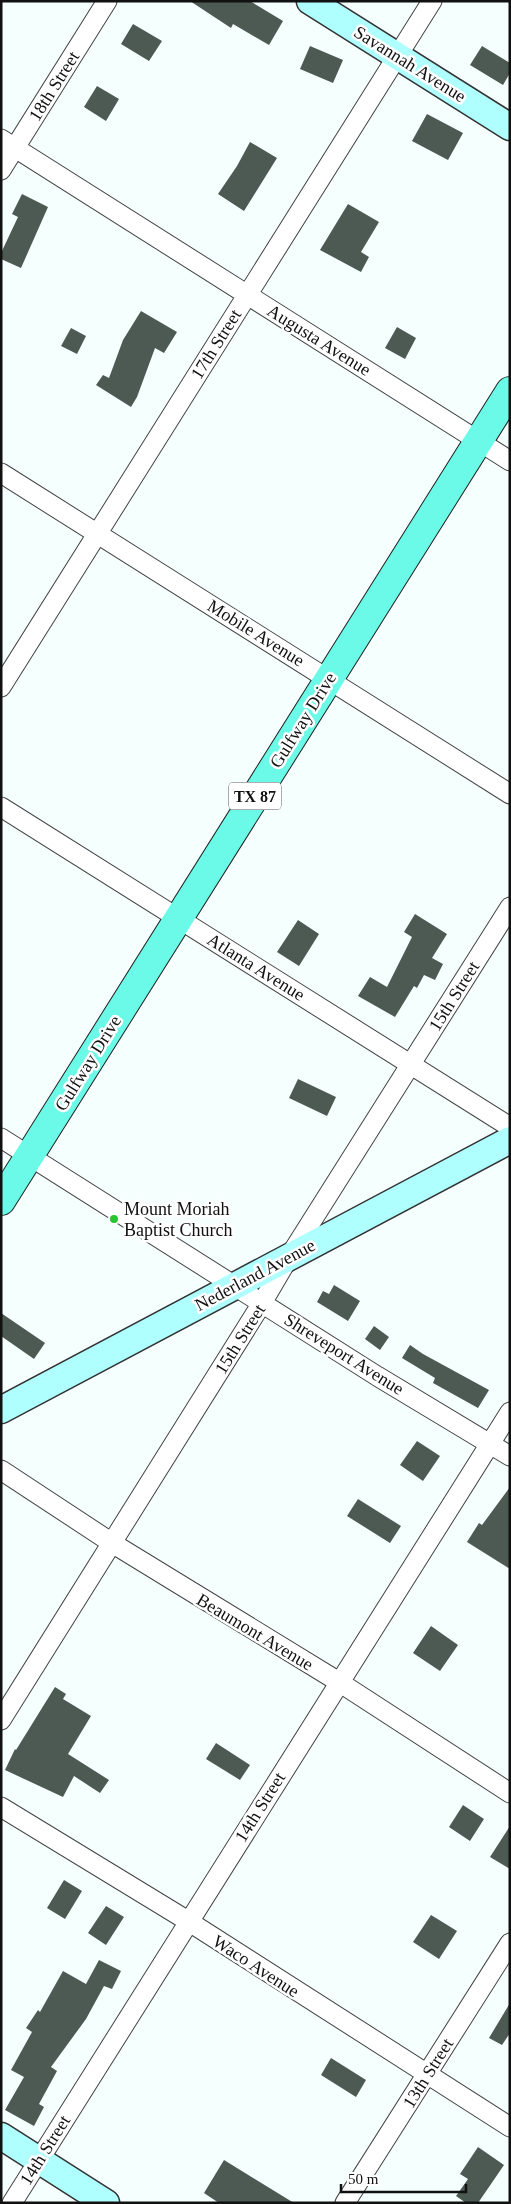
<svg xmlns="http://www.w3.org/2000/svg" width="511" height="2204" viewBox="0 0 511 2204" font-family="Georgia,serif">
<rect width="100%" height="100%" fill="#f5fffe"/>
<path fill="#4d5a53" d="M190 1H250L283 21 269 45 233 24 231 28Z
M133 24 162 41 149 61 121 44Z
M310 46 343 60 333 83 300 69Z
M482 46 510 63V73L503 85 470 65Z
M97 86 119 99 106 121 84 107Z
M427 114 463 133 448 160 412 141Z
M250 142 277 158 244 211 218 194 237 166Z
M22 194 48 207 21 268 1 259V253L18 217 12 214Z
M348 204 379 222 361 252 369 257 361 272 320 250Z
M141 311 177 332 164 353 155 348 137 397 131 407 96 385 103 375 109 378 123 340Z
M397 327 416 338 405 359 385 348Z
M71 328 86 336 77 354 61 346Z
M415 914 447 934 432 958 443 964 435 980 424 975 417 988 414 986 395 1017 358 996 370 977 387 987 412 937 404 932Z
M298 920 319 934 299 966 277 952Z
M298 1079 336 1097 327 1116 289 1098Z
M334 1285 360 1301 348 1321 317 1302 323 1291 329 1294Z
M1 1313 45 1343 34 1359 1 1336Z
M374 1326 389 1337 380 1350 365 1339Z
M410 1345 423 1354 489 1390 478 1408 433 1383 435 1378 402 1358Z
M417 1441 440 1456 423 1481 400 1465Z
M510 1487V1569L467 1542 479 1523 482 1525Z
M358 1499 401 1526 390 1543 347 1516Z
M431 1626 458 1645 440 1671 413 1653Z
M55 1687 66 1694 63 1699 91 1716 68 1754 109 1780 100 1793 74 1776 63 1797 5 1770 15 1749 16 1750Z
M216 1743 250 1765 240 1780 206 1759Z
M463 1805 484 1819 470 1841 449 1827Z
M510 1826V1869L490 1857Z
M64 1880 82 1891 65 1919 47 1908Z
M106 1906 124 1917 106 1945 88 1933Z
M431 1915 457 1931 439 1959 413 1942Z
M99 1960 121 1971 112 1989 104 1986 86 2019 51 2067 57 2071 39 2104 44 2107 34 2126 5 2110 24 2077 11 2070 32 2032 26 2028 38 2010 40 2012 63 1971 86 1984Z
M510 2003V2033L502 2045 489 2038Z
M331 2058 366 2080 356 2097 321 2075Z
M478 2147 504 2165 478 2203H466L456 2196 468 2179 460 2174Z
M224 2160 294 2203H219L204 2193Z"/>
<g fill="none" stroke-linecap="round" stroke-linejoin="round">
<g stroke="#444" stroke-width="21">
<path id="street" d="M1 139 510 461
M1 170 107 1
M1 473 510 794
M1 687 432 1
M1 807 510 1127
M1 1138 377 1376 510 1456
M1 1470 112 1543 339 1682 510 1793
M1 1720 262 1303 289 1257 510 907
M1 1807 188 1921 510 2127
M12 2203 510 1412
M345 2203 510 1943"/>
</g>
<g stroke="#333" stroke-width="29">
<path id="secondary" d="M310 1 510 127
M1 1410 510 1140
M1 2136 106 2203"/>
</g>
<g stroke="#222" stroke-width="30">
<path id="primary" d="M1 1201 510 391"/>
</g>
<use href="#street" stroke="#fff" stroke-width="19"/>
<use href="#secondary" stroke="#b0ffff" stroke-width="26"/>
<use href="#primary" stroke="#6afae7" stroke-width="28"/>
</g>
<circle fill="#25c430" stroke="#fff" stroke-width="2" cx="114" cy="1219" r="5"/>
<g text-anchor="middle" stroke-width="5" stroke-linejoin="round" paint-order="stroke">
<rect fill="#fff" stroke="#585858" stroke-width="1" x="229" y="782.5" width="52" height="27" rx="4"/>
<g font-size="16" font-weight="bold" fill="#111">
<text x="255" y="802">TX 87</text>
</g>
<g font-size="18" fill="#111" stroke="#fff">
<text transform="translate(410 64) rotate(32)" y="6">Savannah Avenue</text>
<text transform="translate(54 86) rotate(-58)" y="6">18th Street</text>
<text transform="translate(319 340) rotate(32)" y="6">Augusta Avenue</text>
<text transform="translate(216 344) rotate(-58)" y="6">17th Street</text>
<text transform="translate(256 633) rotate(32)" y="6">Mobile Avenue</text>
<text transform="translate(303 720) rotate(-58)" y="6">Gulfway Drive</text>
<text transform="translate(256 967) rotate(32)" y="6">Atlanta Avenue</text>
<text transform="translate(454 996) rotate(-58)" y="6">15th Street</text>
<text transform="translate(88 1063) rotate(-58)" y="6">Gulfway Drive</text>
<text transform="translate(255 1275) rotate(-28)" y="6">Nederland Avenue</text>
<text transform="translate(240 1339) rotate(-58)" y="6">15th Street</text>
<text transform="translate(344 1354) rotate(32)" y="6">Shreveport Avenue</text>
<text transform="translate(255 1632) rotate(31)" y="6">Beaumont Avenue</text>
<text transform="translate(260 1807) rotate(-58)" y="6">14th Street</text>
<text transform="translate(256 1966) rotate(33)" y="6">Waco Avenue</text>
<text transform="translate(428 2073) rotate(-58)" y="6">13th Street</text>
<text transform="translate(45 2150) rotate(-58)" y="6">14th Street</text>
</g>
<g font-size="18" fill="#111" stroke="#fff" text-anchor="start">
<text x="124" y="1215">Mount Moriah<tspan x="124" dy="21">Baptist Church</tspan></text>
</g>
</g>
<rect width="511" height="2204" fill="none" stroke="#111111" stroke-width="5"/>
<path d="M341 2184v8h125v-8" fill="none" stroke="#111111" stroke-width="2.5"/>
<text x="348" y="2184" font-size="15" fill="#111111" stroke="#ffffff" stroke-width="4" paint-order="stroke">50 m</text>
</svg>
